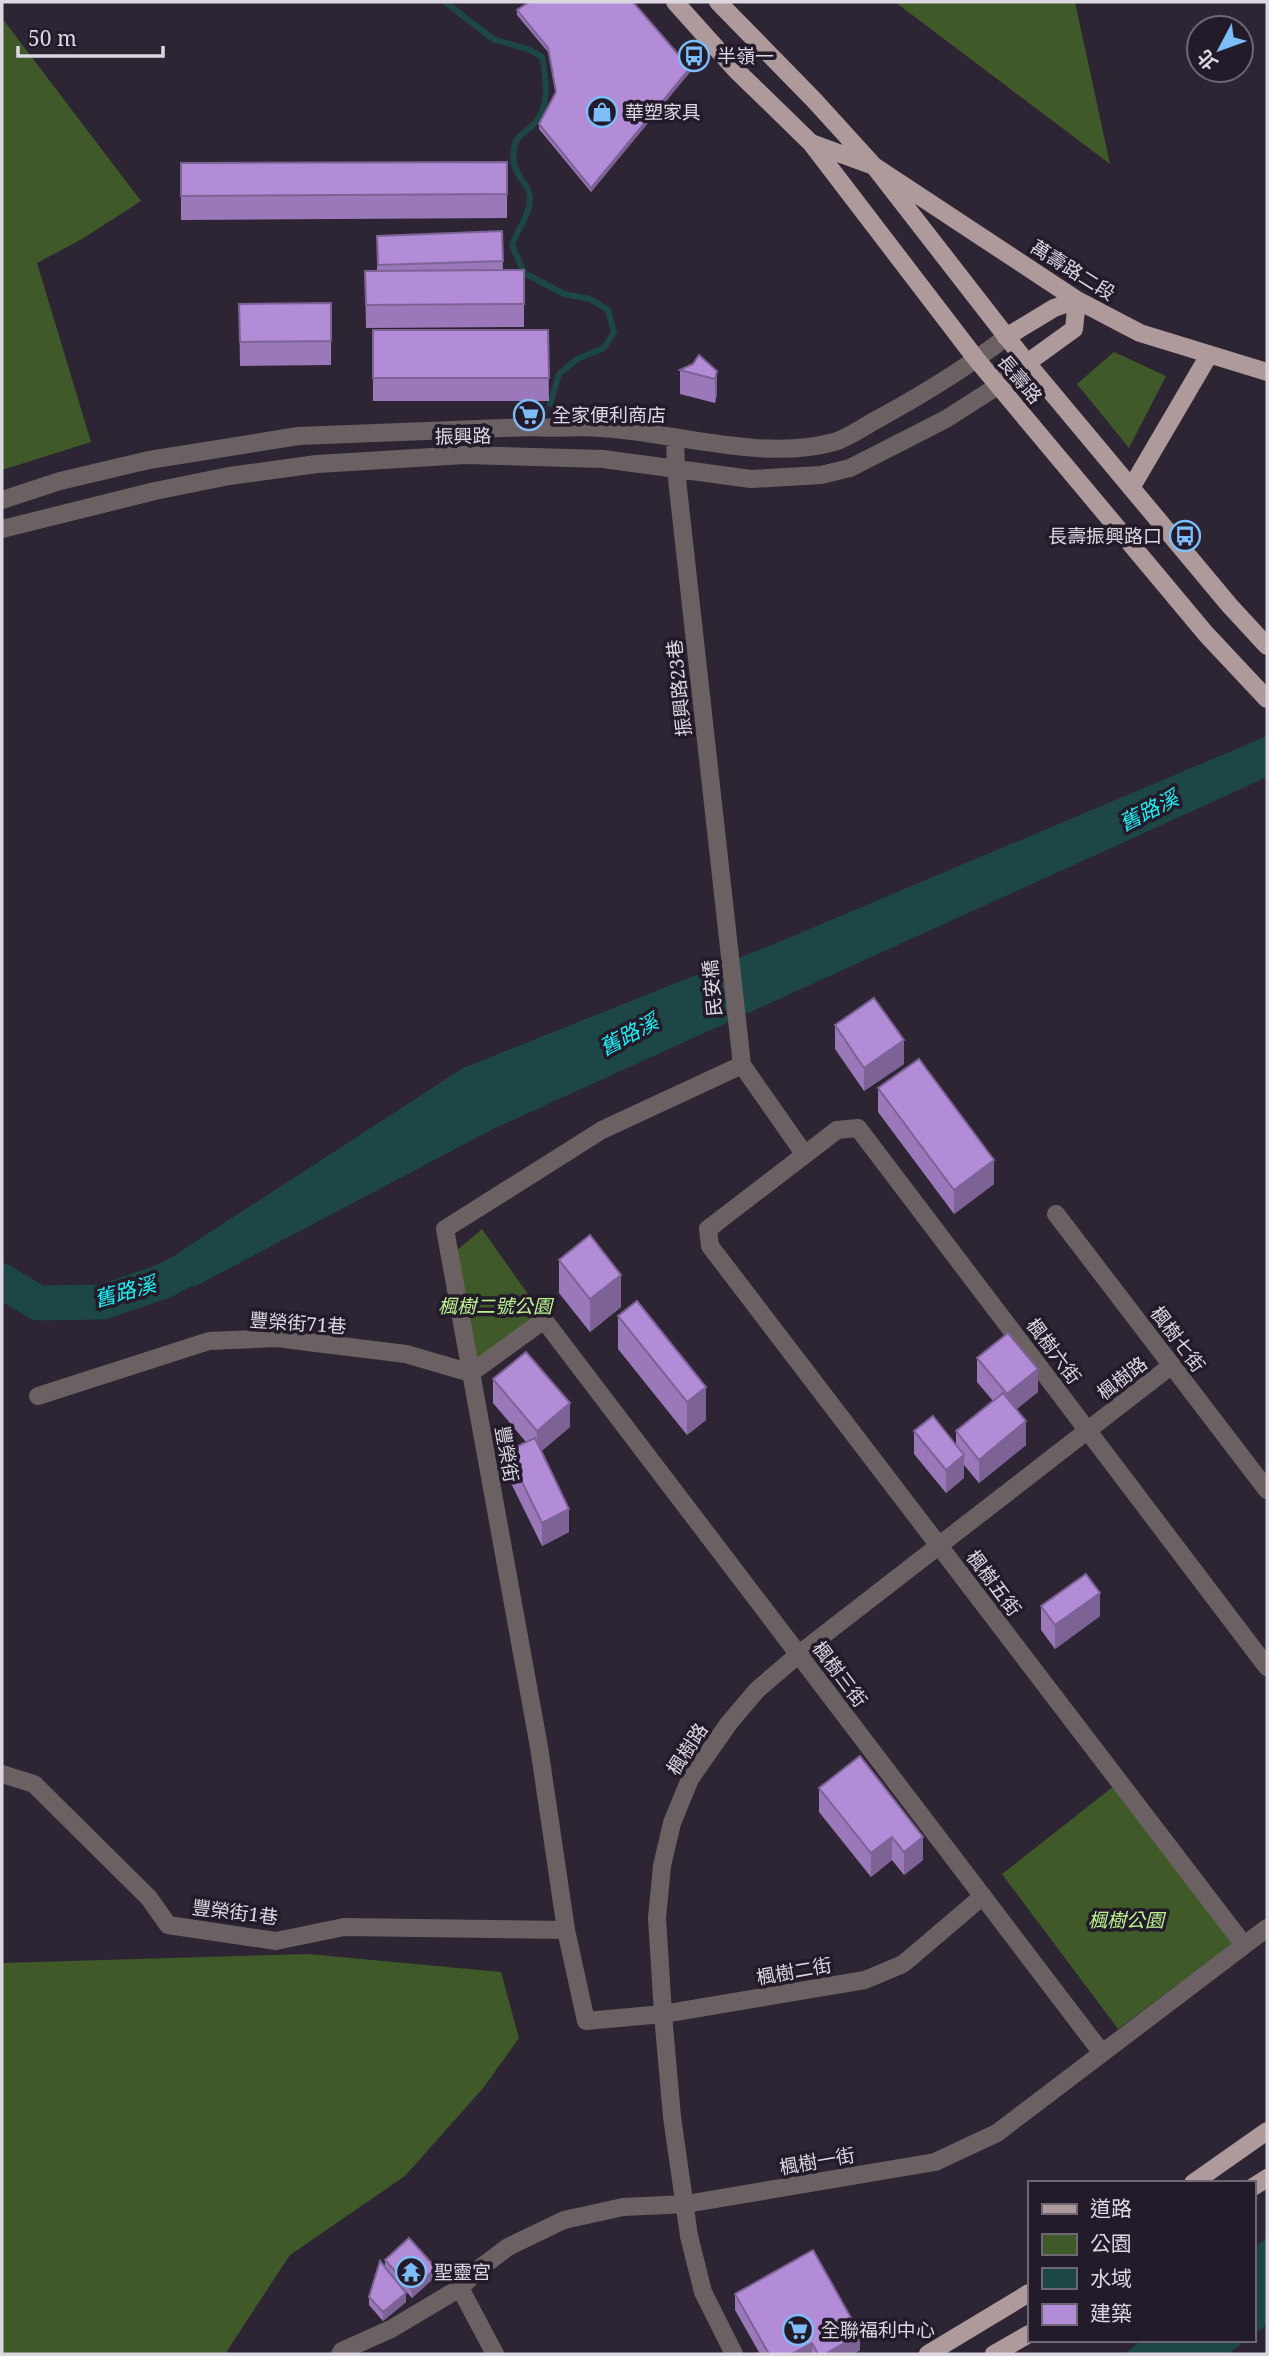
<svg xmlns="http://www.w3.org/2000/svg" width="1269" height="2356" viewBox="0 0 1269 2356" font-family="'Noto Serif','Noto Sans TC',serif">
<rect width="100%" height="100%" fill="#2d2534"/>
<path fill="#3f5929" d="M895 2H1075L1110 164Z
M2 18 141 201 82 239 37 263 91 442 2 470Z
M1114 352 1166 376 1129 448 1077 384Z
M482 1229 542 1314 470 1367 455 1252Z
M1114 1786 1233 1943 1118 2029 1002 1874Z
M308 1954 501 1972 519 2038 484 2087 405 2176 290 2255 225 2354H2V1963Z"/>
<path fill="#1d4747" d="M1267 736V777L493 1129 194 1287 178 1253 463 1068 774 944Z
M1267 2238V2324L1253 2335V2249Z
M1142 2340H1246L1228 2354H1124Z"/>
<g fill="none" stroke-linecap="round" stroke-linejoin="round">
<path stroke="#1d4747" stroke-width="6" d="M445 2 493 39 530 50 542 57C546 79 551 106 534 124 528 131 517 135 515 144 507 175 530 180 530 199 530 215 517 230 512 245L524 273 564 294 590 299 608 310 614 332 604 348 577 359 559 374 550 404"/>
<path stroke="#1d4747" stroke-width="35" d="M2 1281 38 1303 103 1302 164 1281 228 1247"/>
<path stroke="#6c6162" stroke-width="18" d="M675 437 676 470 742 1065 805 1155
M2 500 60 481 149 460 298 436 532 427C555 429 578 426 601 428 673 432 763 462 834 442 848 438 863 427 876 420 922 395 965 369 1006 337
M2 529 155 491 229 476 317 464 465 455 603 459 751 479 821 475 850 468 946 419 999 385 1027 363
M742 1065 602 1130 445 1229 539 1747 566 1930 586 2021 663 2014 865 1980 903 1964 983 1896
M1056 1214 1267 1490
M38 1396 209 1341 278 1338 308 1342 406 1354 471 1373 544 1320 1102 2053
M2 1774 34 1784 149 1898 168 1925 276 1941 344 1927 566 1930
M1244 1945 710 1246 708 1229 837 1130 858 1128 1267 1667
M460 2288 495 2354
M340 2354 342 2351 391 2329 460 2288 479 2269 508 2247 564 2220 623 2207 686 2204 935 2162 997 2133 1267 1928
M734 2354 703 2292 689 2236 672 2117 663 2014 657 1918 662 1866 672 1823 690 1779 729 1723 757 1690 799 1654 1172 1365"/>
<path stroke="#af9a9b" stroke-width="18" d="M675 2 736 70 811 143 874 166 1077 300 1140 333 1267 372
M718 2 814 100 874 166 1027 363 1230 606 1267 646
M811 143 977 360 1206 634 1267 699
M1006 337 1054 308 1077 300
M1027 363 1074 329 1077 300
M1131 488 1209 355
M1193 2183 1267 2131
M1253 2187 1267 2178
M928 2354 1029 2293
M994 2354 1029 2334"/>
</g>
<path fill="#9a78b9" d="M517 10 690 72 591 192 539 129V124L556 93 548 52 517 15Z
M507 162V218L181 220V163Z
M502 231 503 270H524V327L366 328 365 271H377V236Z
M331 303V365L240 366 239 304Z
M373 330H548L549 401H373Z
M680 370 717 371V394L715 403 680 394Z
M835 1025 904 1064 864 1091 835 1049Z
M878 1088 994 1184 954 1214 878 1112Z
M559 1260 621 1307 590 1332 559 1293Z
M618 1316 706 1420 687 1435 618 1349Z
M977 1358 1038 1392 1016 1409 1026 1445 979 1483 964 1465V1478L946 1493 914 1454V1431L956 1444V1431L993 1401 977 1382Z
M493 1379 570 1427 541 1451 569 1532 542 1546 507 1475V1451L526 1442 493 1403Z
M1041 1606 1100 1616 1055 1649 1041 1630Z
M860 1756 923 1860 904 1875 892 1860 871 1877 819 1812V1788Z
M385 2260 436 2276 412 2298 393 2277 406 2302 383 2321 369 2305V2297L385 2267Z
M735 2294 860 2350 854 2354H760L735 2310Z"/>
<path fill="#7d6296" d="M690 68V72L591 192V188Z
M717 371V394L715 403V379Z
M904 1040V1064L864 1091V1068Z
M994 1160V1184L954 1214V1190Z
M621 1275V1307L590 1332V1299Z
M1038 1369V1392L1007 1417V1394Z
M706 1387V1420L687 1435V1402Z
M570 1403V1427L537 1455V1431Z
M1026 1421V1445L979 1483V1460Z
M964 1455V1478L946 1493V1470Z
M569 1509V1532L542 1546V1523Z
M1100 1593V1616L1055 1649V1625Z
M892 1837V1860L871 1877V1853Z
M923 1837V1860L904 1875V1852Z
M436 2268V2276L412 2298V2290Z
M406 2293V2302L383 2321V2312Z
M860 2334V2350L854 2354H825Z
M812 2343V2354H792Z"/>
<path fill="#b38cd7" stroke="#7d6296" stroke-width="2" d="M529 2H633L690 68 591 188 539 124 556 92 548 48 517 10Z
M507 162V194L181 196V163Z
M502 231 503 261 378 265 377 236Z
M524 270V304L366 305 365 271Z
M331 303V341L240 342 239 304Z
M373 330H548L549 378H373Z
M699 355 717 371 715 379 680 370 693 364Z
M874 998 904 1040 864 1068 835 1025Z
M919 1059 994 1160 954 1190 878 1088Z
M590 1235 621 1275 590 1299 559 1260Z
M637 1301 706 1387 687 1402 618 1316Z
M1008 1333 1038 1369 1007 1394 977 1358Z
M526 1352 570 1403 537 1431 493 1379Z
M1003 1393 1026 1421 979 1460 956 1431Z
M933 1416 964 1455 946 1470 914 1431Z
M535 1438 569 1509 542 1523 507 1451Z
M1086 1574 1100 1593 1055 1625 1041 1606Z
M860 1756 923 1837 904 1852 892 1837 871 1853 819 1788Z
M409 2238 436 2268 412 2290 385 2260Z
M813 2250 860 2334 825 2354H818L812 2343 792 2354H769L735 2294Z
M380 2261 406 2293 383 2312 369 2297Z"/>
<defs>
<g id="bus-ring" transform="scale(1.575)"><circle r="9.5" fill="#231b2a" stroke="#7dbef9" stroke-width="1.5"/><path d="M-5-6H5V4H4V6H2V4H-2V6H-4V4H-5ZM-3.5-4V0h7V-4ZM-3.5 1.2v1.5H-2V1.2ZM2 1.2v1.5H3.5V1.2Z" fill="#7dbef9"/></g>
<g id="shop-ring" transform="scale(1.575)"><circle r="9.5" fill="#231b2a" stroke="#7dbef9" stroke-width="1.5"/><path d="M-5-2.5h2.3a2.7 3.5 0 0 1 5.4 0H5L5.5 6h-11ZM-1.5-2.5h3a1.5 2.3 0 0 0-3 0Z" fill="#7dbef9"/></g>
<g id="supermarket-ring" transform="scale(1.575)"><circle r="9.5" fill="#231b2a" stroke="#7dbef9" stroke-width="1.5"/><path d="M-6-5.5h2.5l.6 2H6L4.5 2H-2.5L-4.4-4H-6ZM-1.5 3.2a1.3 1.3 0 1 0 .1 0ZM3 3.2a1.3 1.3 0 1 0 .1 0Z" fill="#7dbef9"/></g>
<g id="temple-ring" transform="scale(1.575)"><circle r="9.5" fill="#231b2a" stroke="#7dbef9" stroke-width="1.5"/><path d="M0-6L5-2H3V0L6.5 2.5H4V6H1.5V3h-3V6H-4V2.5H-6.5L-3 0V-2H-5Z" fill="#7dbef9"/></g>
</defs>
<g fill-rule="evenodd">
<use href="#bus-ring" x="694" y="56"/>
<use href="#shop-ring" x="602" y="112"/>
<use href="#supermarket-ring" x="529" y="415"/>
<use href="#bus-ring" x="1185" y="536"/>
<use href="#temple-ring" x="411" y="2272"/>
<use href="#supermarket-ring" x="798" y="2330"/>
</g>
<g text-anchor="middle" stroke-width="7" stroke-linejoin="round" paint-order="stroke">
<g font-size="19" fill="#dcd7e1" stroke="#231b2a" text-anchor="start">
<text x="717" y="63">半嶺一</text>
<text x="625" y="119">華塑家具</text>
<text x="552" y="422">全家便利商店</text>
<text x="1162" y="543" text-anchor="end">長壽振興路口</text>
<text x="434" y="2279">聖靈宮</text>
<text x="821" y="2337">全聯福利中心</text>
</g>
<g font-size="19" fill="#dcd7e1" stroke="#231b2a">
<text transform="translate(1073 270) rotate(32)" y="7">萬壽路二段</text>
<text transform="translate(1020 379) rotate(50)" y="7">長壽路</text>
<text transform="translate(463 436) rotate(-1)" y="7">振興路</text>
<text transform="translate(679 688) rotate(-96)" y="7">振興路23巷</text>
<text transform="translate(712 988) rotate(-95)" y="7">民安橋</text>
<text transform="translate(298 1323) rotate(4)" y="7">豐榮街71巷</text>
<text transform="translate(1178 1339) rotate(53)" y="7">楓樹七街</text>
<text transform="translate(1054 1351) rotate(53)" y="7">楓樹六街</text>
<text transform="translate(1122 1378) rotate(-38)" y="7">楓樹路</text>
<text transform="translate(507 1454) rotate(80)" y="7">豐榮街</text>
<text transform="translate(994 1583) rotate(53)" y="7">楓樹五街</text>
<text transform="translate(840 1674) rotate(53)" y="7">楓樹三街</text>
<text transform="translate(687 1749) rotate(-57)" y="7">楓樹路</text>
<text transform="translate(235 1912) rotate(7)" y="7">豐榮街1巷</text>
<text transform="translate(794 1971) rotate(-10)" y="7">楓樹二街</text>
<text transform="translate(817 2161) rotate(-10)" y="7">楓樹一街</text>
</g>
<g font-size="19" font-style="italic" fill="#bcf48c" stroke="#231b2a">
<text x="495" y="1313">楓樹二號公園</text>
<text x="1126" y="1927">楓樹公園</text>
</g>
<g font-size="21" font-style="italic" fill="#1ef0f2" stroke="#231b2a">
<text transform="translate(1149 811) rotate(-27)" y="7">舊路溪</text>
<text transform="translate(629 1035) rotate(-28)" y="7">舊路溪</text>
<text transform="translate(125 1292) rotate(-15)" y="7">舊路溪</text>
</g>
</g>
<rect width="1269" height="2356" fill="none" stroke="#dcd7e1" stroke-width="7"/>
<rect x="1028" y="2181" width="228" height="161" fill="#231b2a" stroke="#6d6673" stroke-width="2"/>
<rect x="1042" y="2204" width="35" height="10" fill="#af9a9b" stroke="#6d6673" stroke-width="2"/>
<text x="1090" y="2216" font-size="21" fill="#dcd7e1">道路</text>
<rect x="1042" y="2234" width="35" height="21" fill="#3f5929" stroke="#6d6673" stroke-width="2"/>
<text x="1090" y="2251" font-size="21" fill="#dcd7e1">公園</text>
<rect x="1042" y="2268" width="35" height="21" fill="#1d4747" stroke="#6d6673" stroke-width="2"/>
<text x="1090" y="2286" font-size="21" fill="#dcd7e1">水域</text>
<rect x="1042" y="2304" width="35" height="21" fill="#b38cd7" stroke="#6d6673" stroke-width="2"/>
<text x="1090" y="2321" font-size="21" fill="#dcd7e1">建築</text>
<g transform="translate(1220 49) rotate(229)"><circle r="33" fill="#231b2a" stroke="#6d6673" stroke-width="2"/>
<path d="M0-5L12 26L0 18L-12 26Z" fill="#7dbef9"/>
<text y="-10" font-size="19" font-weight="bold" text-anchor="middle" fill="#dcd7e1">北</text>
</g>
<path d="M18 46v10h145v-10" fill="none" stroke="#dcd7e1" stroke-width="3.5"/>
<text x="28" y="46" font-size="21" fill="#dcd7e1" stroke="#231b2a" stroke-width="5" paint-order="stroke">50 m</text>
</svg>
